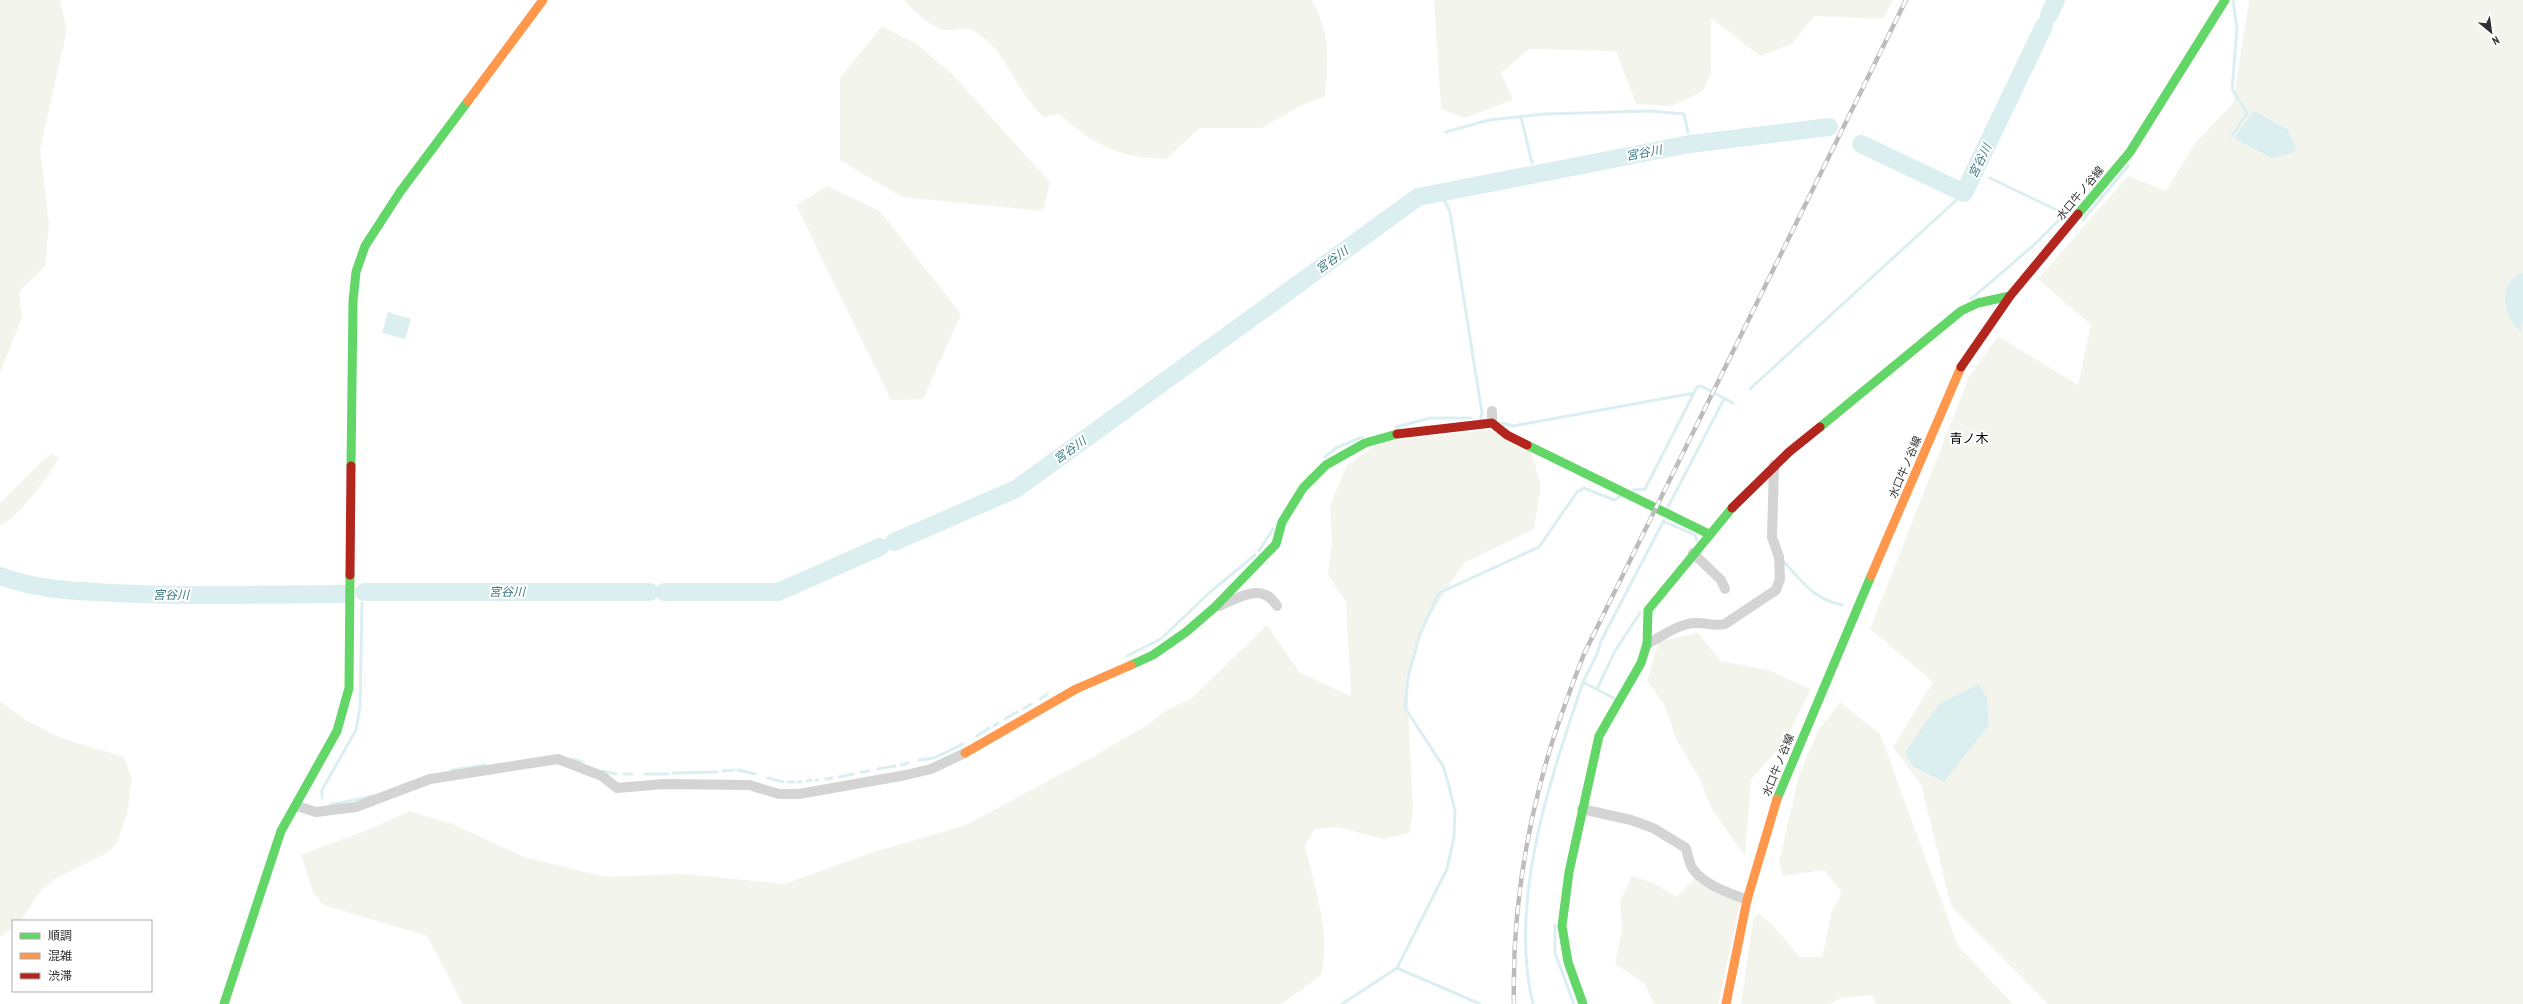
<svg xmlns="http://www.w3.org/2000/svg" width="2523" height="1004" viewBox="0 0 2523 1004" font-family="'PT Sans Narrow','Noto Sans JP',sans-serif">
<rect width="100%" height="100%" fill="#fff"/>
<path fill="#f3f5ed" d="M0 0H60L67 30 40 149 49 224 45 266 19 292 22 317 0 373Z
M904 0H1312C1331 35 1328 58 1325 96L1300 106 1261 128H1200L1166 159C1119 158 1094 145 1059 114L1044 117C1020 98 1009 58 984 38 969 24 963 30 945 30 935 30 910 8 904 0Z
M1434 0H1893L1883 19 1814 16 1792 44 1760 56 1711 18V73L1702 92 1671 106 1636 104 1616 51 1529 49 1501 73 1513 100 1465 118 1441 109Z
M2249 0H2523V1004H2048L1951 906 1921 785 1893 747 1933 682 1870 629 1969 377 1998 336 2078 385 2091 325 2038 279 2128 176 2166 191 2196 142 2233 103Z
M882 26 915 43 951 73 1050 182 1043 211 902 197 840 160V78Z
M827 186 880 211 961 314 923 399 891 400 796 205Z
M1489 430 1530 447 1541 486 1534 529 1464 563 1419 632 1407 683 1413 812 1409 833 1383 839 1337 827 1314 829 1305 846C1315 889 1331 931 1321 975L1282 1004H463L427 936 323 905 313 892 301 855C336 841 377 828 409 811L453 824 524 857 606 877 684 874 784 884 870 853 966 825 1091 758 1147 725 1168 709 1191 699 1267 625 1300 673 1351 696 1346 602 1328 575 1332 540 1330 506 1347 465 1381 441Z
M52 454 59 458C47 478 20 516 0 526V503L42 461Z
M1698 633 1721 661 1768 670 1811 689 1784 743 1751 779 1745 856 1711 808 1700 779 1677 741 1664 704 1647 681 1659 641Z
M0 701 24 719 61 738 124 757 132 779 127 813 117 843 107 853 56 878 40 892 21 920 13 921V927L0 937Z
M1840 702 1880 734 1958 946 2013 1004H1876L1872 995 1841 998 1831 1004H1741L1753 921 1758 913C1766 916 1791 947 1800 957H1822L1832 911 1842 893 1824 870 1783 876 1779 862 1799 775 1818 731Z
M1632 876 1654 883 1676 897 1695 878 1741 900 1718 1004H1654L1644 983 1615 964 1622 931 1620 901Z"/>
<path fill="#dbeff1" d="M2254 111 2287 129 2296 148 2292 153 2271 158 2234 138Z
M2523 272V319L2521 331C2509 326 2500 296 2508 285 2511 280 2518 275 2523 272Z
M388 312 411 319 405 339 382 333Z
M1979 684 1987 698 1989 725 1944 782 1912 766 1905 752 1939 704Z"/>
<g fill="none" stroke-linecap="round" stroke-linejoin="round">
<path stroke="#dbeff1" stroke-width="3" d="M1521 117 1532 163
M1446 132 1489 120 1545 114 1651 111 1684 114 1688 132
M2232 136 2247 113 2232 89 2237 29 2233 0
M1441 193 1450 212 1482 413 1480 421
M2083 220 2128 166
M1971 299 2034 245 2063 216 2061 212 1990 178
M1750 389 1964 193
M1502 423 1513 426 1694 393
M1396 427 1430 418H1471
M1325 457 1336 448 1362 437
M1633 490 1645 489 1697 387 1701 386 1733 403
M1668 507 1724 399
M1663 521 1695 535 1697 541
M1259 551 1273 529
M1783 561C1802 581 1813 599 1842 605
M1127 656 1161 639 1209 593 1255 555
M1597 689 1615 651 1640 613
M1040 699 1047 694
M1615 699 1583 682 1597 654 1601 641 1664 520
M1023 709 1031 704
M1005 719 1017 712
M994 726 998 723
M977 736 989 728
M573 759 582 762
M919 760 934 758 963 744
M901 765 908 763
M878 769 895 766
M452 770 485 765
M738 770 755 774
M602 771 616 774
M723 771 734 770
M861 772 869 771
M673 773 717 772
M624 774H632
M645 774H668
M839 777 853 774
M768 778 783 782
M826 779 832 778
M816 780H818
M807 781 811 780
M788 782H794
M799 782H801
M322 798V790L356 730 360 707 362 603
M330 805 373 796
M1555 925V953L1574 1004
M1397 968 1480 1004
M1342 1004 1397 968 1447 869 1454 837 1455 811 1449 786 1443 766 1405 708 1408 677 1420 634 1439 593 1539 547 1577 492 1584 488 1614 500 1621 496
M1533 1004C1508 901 1550 780 1583 682"/>
<path stroke="#dbeff1" stroke-width="18" d="M2049 15 2056 0
M1861 144 1964 193 2044 26
M894 542 1016 489 1418 197 1690 144 1829 127
M0 576C37 590 74 591 113 593 190 597 267 594 344 594
M364 592H650
M664 592H778L880 547"/>
<path stroke="#d4d4d4" stroke-width="10" d="M1492 423V411
M1693 553 1721 580 1725 589
M1219 606C1239 598 1262 581 1277 606
M1647 644C1661 637 1678 624 1694 623 1705 622 1714 627 1725 624L1776 590 1780 579 1779 557 1772 537 1774 465
M297 806 316 812 356 807 430 779 558 759 602 776 617 788 664 784 749 785 779 794H799L906 775 931 769 965 753
M1582 809 1631 820 1653 828 1686 848C1688 855 1689 864 1693 869 1704 885 1730 893 1747 900"/>
<path stroke="#63d668" stroke-width="9" d="M2078 214 2130 152 2225 0
M1820 427 1961 311 1978 303 2010 296
M1527 445 1709 534
M351 466 353 301 356 272 365 246 400 192 468 101
M1131 665 1153 655 1186 632 1215 607 1276 544 1282 522 1303 488 1326 465 1365 443 1397 434
M1777 799 1871 576
M224 1004 281 831 337 731 349 688 350 575
M1583 1004 1568 962 1562 926 1569 872 1599 736 1641 663 1647 644 1648 610 1732 508"/>
<path stroke="#ff974d" stroke-width="9" d="M468 101 543 0
M1871 576 1961 367
M965 753 1076 689 1131 665
M1726 1004 1747 900 1777 799"/>
<path stroke="#b3261e" stroke-width="9" d="M1961 367 2010 296 2078 214
M1397 434 1492 423 1507 435 1527 445
M1732 508 1789 452 1820 427
M350 575 351 466"/>
<g stroke="#bcbcbc" stroke-width="4.5">
<path id="rail" d="M1514 1004C1512 924 1524 840 1546 763 1556 726 1570 690 1584 654L1906 0"/>
</g>
<use href="#rail" stroke="#fff" stroke-width="3" stroke-dasharray="9" stroke-linecap="butt"/>
</g>
<g text-anchor="middle" stroke-width="4" stroke-linejoin="round" paint-order="stroke">
<g font-size="11" fill="#303030" stroke="#fff">
<text transform="translate(2080 193) rotate(-50)" y="4">水口牛ノ谷線</text>
<text transform="translate(1905 467) rotate(-67)" y="4">水口牛ノ谷線</text>
<text transform="translate(1778 765) rotate(-68)" y="4">水口牛ノ谷線</text>
</g>
<g font-size="12" font-style="italic" fill="#3b7b82" stroke="#fff">
<text transform="translate(1644 153) rotate(-11)" y="4">宮谷川</text>
<text transform="translate(1980 161) rotate(-64)" y="4">宮谷川</text>
<text transform="translate(1332 260) rotate(-36)" y="4">宮谷川</text>
<text transform="translate(1070 450) rotate(-36)" y="4">宮谷川</text>
<text x="507" y="596">宮谷川</text>
<text x="171" y="599">宮谷川</text>
</g>
<g font-size="13" fill="#000" stroke="#fff">
<text x="1969" y="443">青ノ木</text>
</g>
</g>
<rect x="12" y="920" width="140" height="72" fill="#ffffff" stroke="#acacac"/>
<rect x="20" y="933" width="20" height="6" fill="#63d668" stroke="#acacac"/>
<text x="48" y="940" font-size="12" fill="#303030">順調</text>
<rect x="20" y="953" width="20" height="6" fill="#ff974d" stroke="#acacac"/>
<text x="48" y="960" font-size="12" fill="#303030">混雑</text>
<rect x="20" y="973" width="20" height="6" fill="#b3261e" stroke="#acacac"/>
<text x="48" y="980" font-size="12" fill="#303030">渋滞</text>
<g transform="translate(2491 32) rotate(151)" stroke="#ffffff" stroke-width="3" paint-order="stroke">
<path d="M0-3L7 15L0 10L-7 15Z" fill="#303030"/>
<text y="-6" font-size="11" font-weight="bold" text-anchor="middle" fill="#303030">N</text>
</g>
</svg>
